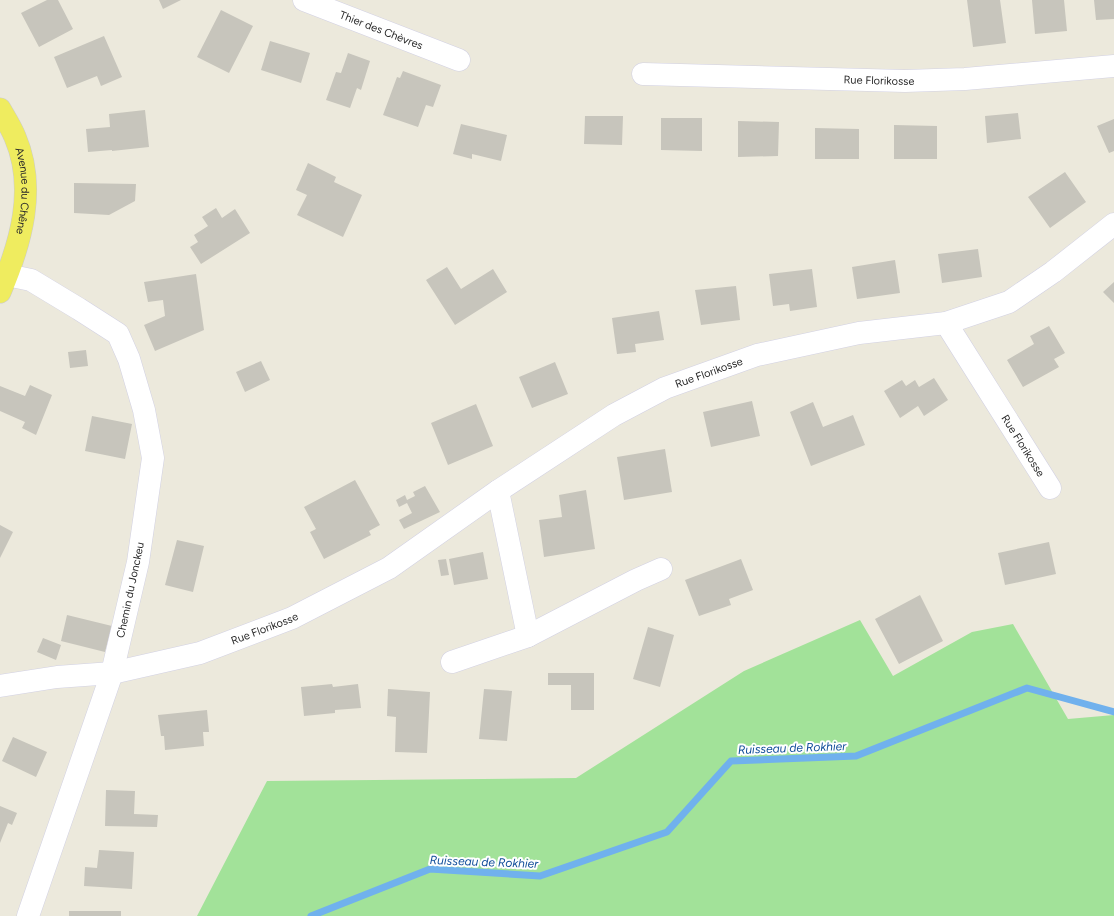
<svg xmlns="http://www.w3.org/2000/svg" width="1114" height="916" viewBox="0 0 1114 916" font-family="Figtree,sans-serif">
<rect width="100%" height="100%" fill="#ece9dc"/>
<path fill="#a2e299" d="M860 620 893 676 972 632 1013 624 1068 719 1114 715V916H197L267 781 576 778 744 671Z"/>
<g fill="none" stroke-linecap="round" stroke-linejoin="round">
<path stroke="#70b1ed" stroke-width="7" d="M311 916 430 869 540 876 667 832 731 761 856 756 1027 688 1114 712"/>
</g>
<path fill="#c7c5bc" d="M47 0H58L73 29 39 47 21 13Z
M159 0H181L163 9Z
M967 0H1000L1006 43 973 47Z
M1032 0H1064L1067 31 1035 34Z
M1094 0H1114V19L1096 20Z
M221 10 253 26 229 73 197 57Z
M104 36 122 77 101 86 97 76 67 88 54 57Z
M270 41 310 53 301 83 261 70Z
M348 53 370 61 361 90 357 88 350 108 326 100 336 72 341 73Z
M403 71 441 85 433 107 426 105 418 127 383 115 397 77 400 78Z
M145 110 149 147 112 151V150L88 152 86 129 110 127 109 114Z
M1018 113 1021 139 987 143 985 116Z
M585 116H623L622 145 584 144Z
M661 118H702V151L661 150Z
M1114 119V151L1109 153 1097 126Z
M738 121 779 122 778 156 738 157Z
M461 124 507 135 501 161 472 154V159L453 154Z
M894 125 937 126V159H894Z
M815 128 859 129V159H815Z
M308 163 336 177 334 182 362 195 343 237 297 215 307 195 296 190Z
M1065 172 1086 202 1050 228 1028 197Z
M74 183 136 184 135 201 109 215 74 213Z
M216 208 222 218 235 209 250 233 201 264 190 247 198 242 194 235 208 226 202 217Z
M978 249 982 277 942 283 938 254Z
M895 260 900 293 857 299 852 267Z
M447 267 461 289 493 269 507 292 455 325 426 280Z
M812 269 817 307 790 311 789 304 773 306 769 274Z
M196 274 204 330 155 351 144 325 165 316 163 300 148 302 144 282Z
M1114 282V303L1103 292Z
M736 286 740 320 701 325 695 290Z
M659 311 664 340 635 344 636 352 617 354 612 318Z
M1049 326 1065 353 1054 359 1059 367 1023 387 1007 360 1034 344 1030 336Z
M86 350 88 366 70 368 68 352Z
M261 361 270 380 245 392 236 372Z
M555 362 568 394 532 408 519 377Z
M934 378 948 400 924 416 918 406 900 418 884 391 902 380 906 386 915 380 919 387Z
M30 385 52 395 36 435 22 428 25 422 0 411V386L25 396Z
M752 401 760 436 711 447 703 412Z
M813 402 823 427 853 415 865 445 811 466 790 412Z
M476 404 493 446 448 465 431 423Z
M92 416 132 424 125 459 85 451Z
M665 449 672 492 624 500 617 457Z
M355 480 380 525 369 531 371 535 324 559 310 532 316 529 304 507Z
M425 486 440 512 404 529 399 520 412 513 407 503 399 507 396 500 405 495 407 500 415 496 413 492Z
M586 490 595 549 544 557 539 520 562 517 559 495Z
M0 525 13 532 0 558Z
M177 540 204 546 193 592 165 585Z
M1049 542 1056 574 1005 585 998 553Z
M483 552 488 579 454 585 449 559Z
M446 559 449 575 441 576 438 560Z
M741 559 753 590 729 599 731 605 699 616 685 580Z
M920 595 943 641 899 664 875 619Z
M67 615 112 626 105 652 61 641Z
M648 627 674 635 660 687 633 679Z
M43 638 61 645 56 660 37 652Z
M548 673H594V710H571V685H548Z
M332 684 333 687 358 684 361 708 335 710V713L304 716 301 687Z
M388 689 430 692 427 753 395 752 396 717 387 716Z
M484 689 512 691 507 741 479 739Z
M207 710 209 732H203L204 746 165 750 164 736H161L158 715Z
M13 737 47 752 36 777 2 761Z
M106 790 135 791 134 814 158 815 157 827 105 826Z
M0 806 17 813 12 825 8 823 0 843Z
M99 850 134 852 132 889 84 886 85 867 97 868Z
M69 911H121V916H69Z"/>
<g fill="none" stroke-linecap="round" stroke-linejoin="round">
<g stroke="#d2d1e3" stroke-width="23">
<g id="minor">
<path id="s1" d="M304 0 459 60"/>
<path id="s2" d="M643 74 905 81 965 79 1114 66"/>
<path d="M7 275 31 280 79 309 118 334 129 359 144 410 153 458 138 562 112 673 28 916"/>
<path id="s3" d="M946 323 1050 488"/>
<path d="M498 491 528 636"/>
<path d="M452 662 528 636 636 580 661 569"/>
<path id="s4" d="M0 686 57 677 112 673 200 653 292 618 389 568 498 491 614 415 665 388 757 355 859 333 946 323 1009 302 1053 272 1114 224"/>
</g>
</g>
<g stroke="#ccc" stroke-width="23">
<g id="major">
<path id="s5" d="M0 109C5 118 11 127 15 137 37 188 21 243 0 292"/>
</g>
</g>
<use href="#minor" stroke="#fff" stroke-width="22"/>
<use href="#major" stroke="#efec5f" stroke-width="22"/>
</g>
<g text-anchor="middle" stroke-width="4" stroke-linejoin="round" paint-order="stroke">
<g font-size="11" fill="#2a2a2a" stroke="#fff">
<text dy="4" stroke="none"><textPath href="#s1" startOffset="83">Thier des Chèvres</textPath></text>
<text dy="4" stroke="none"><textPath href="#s2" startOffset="236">Rue Florikosse</textPath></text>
<text dy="4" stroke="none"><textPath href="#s5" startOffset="87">Avenue du Chêne</textPath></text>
<text dy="4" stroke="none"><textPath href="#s4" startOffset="787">Rue Florikosse</textPath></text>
<text dy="4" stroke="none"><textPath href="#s3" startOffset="145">Rue Florikosse</textPath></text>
<text transform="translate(130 590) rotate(-78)" y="4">Chemin du Jonckeu</text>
<text dy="4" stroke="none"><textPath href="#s4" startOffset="272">Rue Florikosse</textPath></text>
</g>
<g font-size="12" font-style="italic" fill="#0f4c99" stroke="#fff">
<text transform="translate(792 748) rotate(-2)" y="4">Ruisseau de Rokhier</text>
<text transform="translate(484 862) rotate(2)" y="4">Ruisseau de Rokhier</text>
</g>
</g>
</svg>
